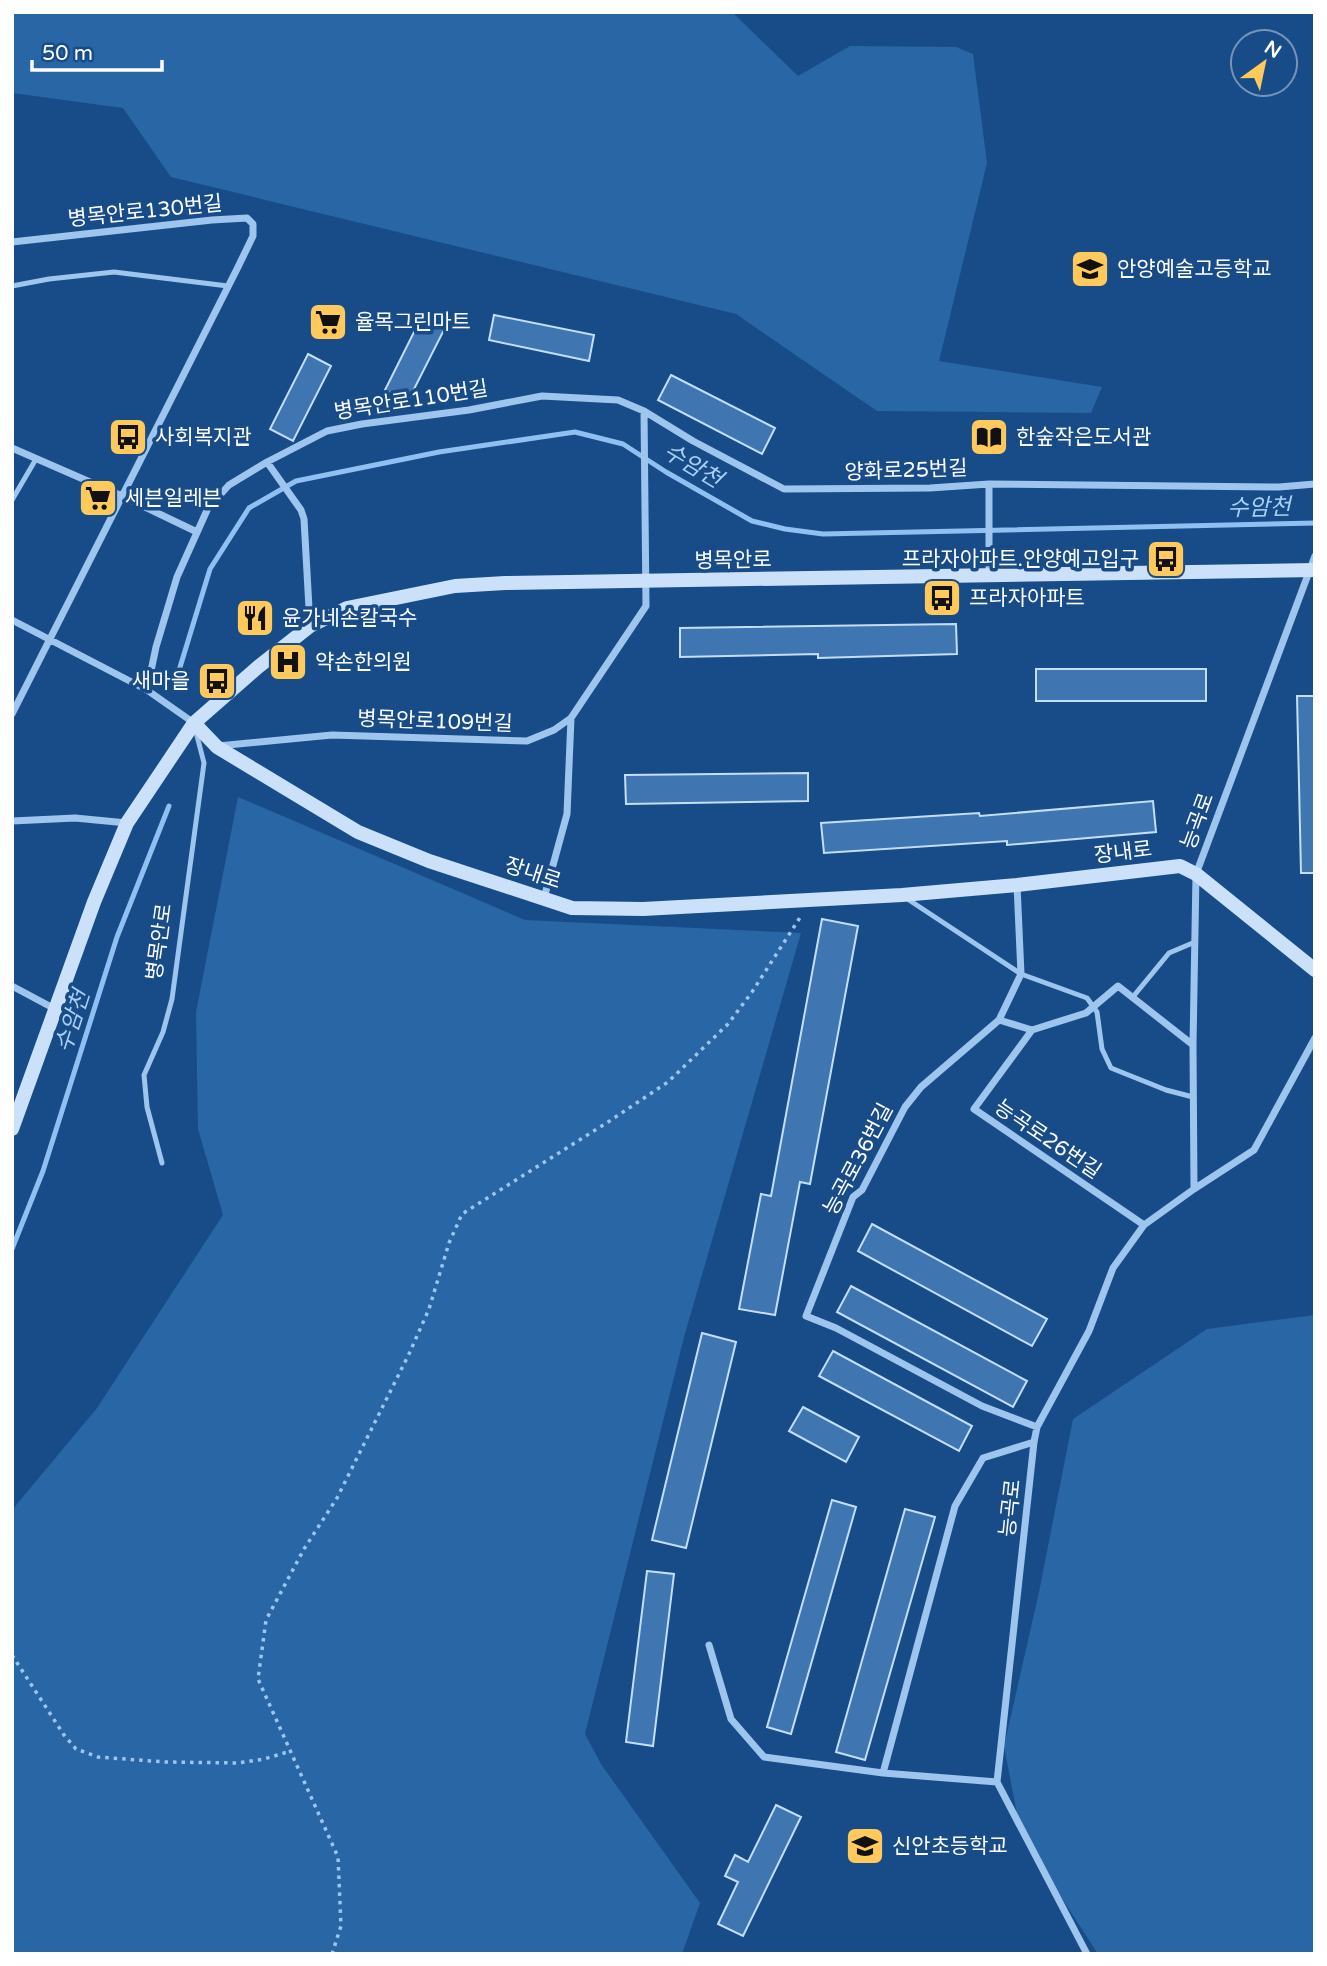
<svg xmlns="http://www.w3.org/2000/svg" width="1327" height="1966" viewBox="0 0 1327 1966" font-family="'Varela Round','Noto Sans KR',sans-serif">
<rect width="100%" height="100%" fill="#174c88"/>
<path fill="#2966a6" d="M12 12H732L798 76 850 46 956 47 973 54 987 163 939 361 1102 387 1091 413 877 411 736 314 171 177 123 108 12 93Z
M238 797 525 920 801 933 684 1337 585 1734 601 1764 700 1903 682 1954H12V1510L97 1408 223 1215 198 1129 196 1012Z
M1315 1315V1954H1098L1021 1835 1004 1746 1039 1592 1073 1419 1207 1329Z"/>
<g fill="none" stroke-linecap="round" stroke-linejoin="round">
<path stroke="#90c0f1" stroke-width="5" d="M177 677 210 569 249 508 296 481 439 452 575 432 623 444 666 472 752 521 785 529 823 534 1315 523
M12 1249 43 1171 117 937 169 806"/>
</g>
<path fill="#3f76b2" stroke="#c4defa" stroke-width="2" d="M423 314 446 326 408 401 385 390Z
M494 315 594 335 589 361 489 340Z
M308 354 331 366 293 441 270 429Z
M671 375 775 428 762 454 658 400Z
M956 624 957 654 818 658V654L680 657V628Z
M1036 669H1206V701H1036Z
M1297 696H1315V873H1301Z
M808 773V801L626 804 625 775Z
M1153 801 1156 832 1007 845V841L824 853 821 823 979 813 980 816Z
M822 919 858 926 810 1184 800 1182 775 1315 739 1309 761 1194 771 1196Z
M872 1224 1047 1319 1032 1346 858 1251Z
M851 1286 1027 1381 1013 1407 837 1312Z
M702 1333 736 1342 686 1548 652 1540Z
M833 1351 972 1426 959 1451 819 1376Z
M803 1407 859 1437 846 1462 789 1431Z
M832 1500 856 1507 791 1734 767 1727Z
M905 1509 935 1517 865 1760 836 1752Z
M647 1571 674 1574 653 1746 626 1742Z
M776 1805 801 1817 743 1936 718 1924 738 1882 725 1876 735 1855 748 1862Z"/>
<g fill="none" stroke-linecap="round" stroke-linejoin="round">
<path stroke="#9ec5ee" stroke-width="3.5" stroke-dasharray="3.5 5" stroke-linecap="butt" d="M12 1655 64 1735 76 1749 98 1757 165 1762 238 1763 264 1759 291 1751
M332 1954 341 1926 338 1857 258 1679 266 1620 304 1549 337 1498 409 1354 429 1309 449 1243 462 1214 608 1122 668 1082 728 1024 752 992 801 916"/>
<path stroke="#9ec5ee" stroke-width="5" d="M12 286 49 279 114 272 228 286
M12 500 36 459
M906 898 1021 974 1087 998 1097 1012 1102 1049 1111 1068 1166 1090 1193 1097
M1132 998 1169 953 1195 942
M162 1163 147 1107 144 1075 163 1032 172 999 204 763 196 732"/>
<path stroke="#9ec5ee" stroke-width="7" d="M12 242 212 220 247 218 253 224V236L238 267 12 714
M12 448 122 496 197 532
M267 462 301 510 304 519 310 626
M989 484V575
M12 620 147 690 194 723
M147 690 156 647 177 577 208 508 229 485 267 462 327 431 362 424 469 410 542 396 618 400 644 411 693 441 784 489 930 488 989 484 1279 487 1315 484
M218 746 332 735 527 741 554 730 571 718 646 606 644 411
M12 821 75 818 127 823
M1017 885 1021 974 999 1020 921 1087 905 1107 862 1190 853 1197 806 1316 836 1328 982 1406 1037 1427
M544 898 567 814 571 718
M12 986 55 1009
M999 1020 1032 1030
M1194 1189 1254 1150 1315 1038
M1144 1225 974 1109 1032 1030 1086 1013 1118 986 1193 1045
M709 1645 731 1719 764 1757 883 1773 997 1782
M883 1773 955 1506 983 1458 1034 1442
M1087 1954 997 1782 1034 1442 1037 1427 1089 1331 1113 1268 1144 1225 1194 1189 1193 1045 1196 874 1315 556"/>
<path stroke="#cbe1fa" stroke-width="14" d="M194 723 217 747 358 832 429 861 572 908 643 909 902 895 1017 885 1180 866 1196 874 1315 970
M12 1129 94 902 127 823 194 723 258 667 310 626 347 608 455 586 505 583 1315 570"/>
</g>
<defs>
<g id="school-square" transform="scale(2.0125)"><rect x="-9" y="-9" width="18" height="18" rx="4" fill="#ffca5b" stroke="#174c88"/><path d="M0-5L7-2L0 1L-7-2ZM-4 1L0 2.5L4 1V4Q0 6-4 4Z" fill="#111"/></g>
<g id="supermarket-square" transform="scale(2.0125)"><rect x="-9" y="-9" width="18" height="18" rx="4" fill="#ffca5b" stroke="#174c88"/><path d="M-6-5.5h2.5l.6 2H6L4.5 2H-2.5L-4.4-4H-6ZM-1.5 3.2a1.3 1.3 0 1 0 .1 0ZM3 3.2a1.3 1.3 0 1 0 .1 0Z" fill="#111"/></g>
<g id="bus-square" transform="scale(2.0125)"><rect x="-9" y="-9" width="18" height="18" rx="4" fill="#ffca5b" stroke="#174c88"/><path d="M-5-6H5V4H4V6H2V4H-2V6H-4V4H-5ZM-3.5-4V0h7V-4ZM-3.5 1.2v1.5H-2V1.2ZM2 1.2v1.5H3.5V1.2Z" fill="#111"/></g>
<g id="library-square" transform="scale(2.0125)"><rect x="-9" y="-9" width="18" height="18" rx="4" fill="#ffca5b" stroke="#174c88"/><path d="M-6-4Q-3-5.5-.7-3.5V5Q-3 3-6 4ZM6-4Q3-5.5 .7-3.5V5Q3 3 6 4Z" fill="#111"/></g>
<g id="restaurant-square" transform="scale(2.0125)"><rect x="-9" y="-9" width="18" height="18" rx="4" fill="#ffca5b" stroke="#174c88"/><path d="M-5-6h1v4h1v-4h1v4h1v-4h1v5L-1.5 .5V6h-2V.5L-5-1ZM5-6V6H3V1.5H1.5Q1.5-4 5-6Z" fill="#111"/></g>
<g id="hospital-square" transform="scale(2.0125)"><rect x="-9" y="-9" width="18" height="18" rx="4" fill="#ffca5b" stroke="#174c88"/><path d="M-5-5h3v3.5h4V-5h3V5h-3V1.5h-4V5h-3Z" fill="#111"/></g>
</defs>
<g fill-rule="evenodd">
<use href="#school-square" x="1090" y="269"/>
<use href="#supermarket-square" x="328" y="322"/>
<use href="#bus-square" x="128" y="437"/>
<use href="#library-square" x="989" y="437"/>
<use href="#supermarket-square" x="98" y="498"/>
<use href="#bus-square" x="1166" y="559"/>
<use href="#bus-square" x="942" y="598"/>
<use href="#restaurant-square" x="255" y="618"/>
<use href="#hospital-square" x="288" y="662"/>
<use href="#bus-square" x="217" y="681"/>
<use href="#school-square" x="865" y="1846"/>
</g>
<g text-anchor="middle" stroke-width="7" stroke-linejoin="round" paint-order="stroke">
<g font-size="21" fill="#fff" stroke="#174c88">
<text transform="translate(145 211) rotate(-6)" y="7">병목안로130번길</text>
<text transform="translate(411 400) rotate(-9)" y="7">병목안로110번길</text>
<text transform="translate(906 470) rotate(-2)" y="7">양화로25번길</text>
<text transform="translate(733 560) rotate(-1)" y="7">병목안로</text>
<text transform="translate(435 721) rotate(2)" y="7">병목안로109번길</text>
<text transform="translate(1197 821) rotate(-70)" y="7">능곡로</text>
<text transform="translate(1123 852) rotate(-7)" y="7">장내로</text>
<text transform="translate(533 873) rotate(18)" y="7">장내로</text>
<text transform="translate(159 942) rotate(-82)" y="7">병목안로</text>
<text transform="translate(1048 1139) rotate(34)" y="7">능곡로26번길</text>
<text transform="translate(858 1159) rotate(-62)" y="7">능곡로36번길</text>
<text transform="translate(1010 1508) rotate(-84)" y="7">능곡로</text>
</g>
<g font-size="21" fill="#fff" stroke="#174c88" text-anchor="start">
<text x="1117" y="276">안양예술고등학교</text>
<text x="355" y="329">율목그린마트</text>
<text x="155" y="444">사회복지관</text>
<text x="1016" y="444">한숲작은도서관</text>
<text x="125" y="505">세븐일레븐</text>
<text x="1139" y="566" text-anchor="end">프라자아파트.안양예고입구</text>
<text x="969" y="605">프라자아파트</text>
<text x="282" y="625">윤가네손칼국수</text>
<text x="315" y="669">약손한의원</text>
<text x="190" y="688" text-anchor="end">새마을</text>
<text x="892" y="1853">신안초등학교</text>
</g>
<g font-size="23" font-style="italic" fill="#aacff5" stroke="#174c88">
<text transform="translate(693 465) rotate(31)" y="8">수암천</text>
<text transform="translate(1259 507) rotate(-1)" y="8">수암천</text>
<text transform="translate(72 1021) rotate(-72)" y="8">수암천</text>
</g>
</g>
<rect width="1327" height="1966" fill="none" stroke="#ffffff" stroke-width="28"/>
<g transform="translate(1264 63) rotate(33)"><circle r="33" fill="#174c88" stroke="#7494b8" stroke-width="2"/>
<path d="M0-5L12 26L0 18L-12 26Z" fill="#ffca5b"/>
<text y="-10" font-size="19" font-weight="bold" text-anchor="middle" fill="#ffffff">N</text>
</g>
<path d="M32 60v10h130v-10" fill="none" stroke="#ffffff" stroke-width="3.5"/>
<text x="42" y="60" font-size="21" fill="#ffffff" stroke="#174c88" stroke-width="5" paint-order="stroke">50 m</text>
</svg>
